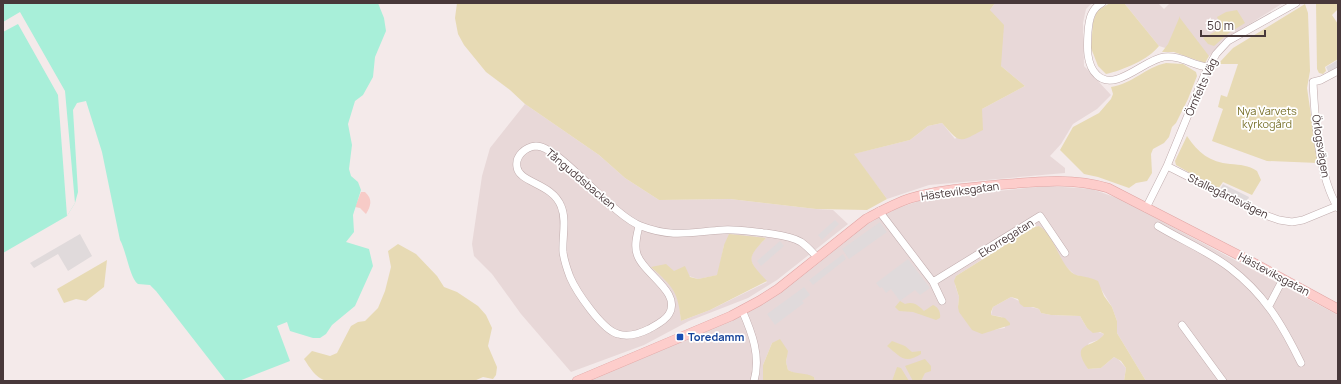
<svg xmlns="http://www.w3.org/2000/svg" width="1341" height="384" viewBox="0 0 1341 384" font-family="Manrope,sans-serif">
<rect width="100%" height="100%" fill="#f4eaea"/>
<path fill="#e8d8d8" fill-rule="evenodd" d="M995 3H1092L1086 9 1083 23 1084 66 1111 95 1097 109 1073 124 1061 144 1050 156 1065 168V173L929 185 887 199 853 154 910 140 928 126 942 123 955 139 982 109 1025 86 1001 66V51L990 10Z
M1124 3H1158L1164 9 1170 3H1283L1221 42 1214 52 1204 60 1159 46Z
M525 104 599 155 625 178 659 200 730 199 816 209 833 210 848 224 777 280 748 298 689 321 644 345 571 372 521 314 492 274 474 256 472 244 482 176 490 148ZM766 238 752 252 751 260 754 268 767 282 710 310 681 321 679 303 673 287 652 267 674 271 698 279 718 275 724 245Z
M1048 186 1092 189 1120 199 1338 315V381H1146L1117 333V321L1112 307 1101 289 1080 276 1075 275 1063 264 1051 241 1039 226 1033 227 956 276 955 285 959 297 958 307 992 330 1005 328 1002 317 991 315 993 307 1011 297 1031 307 1039 309 1041 313 1051 315 1080 316 1087 328 1104 334 1101 339 1089 343 1082 356 1086 365 1088 369 1101 368 1114 357 1118 359 1126 368 1124 381H815L814 377 796 374 788 370 786 362 787 357 772 343 763 365V381H590L744 315 781 293 869 223 898 208 925 199 945 196Z"/>
<path fill="#e7dab4" d="M457 3H995L990 10 1004 25 1001 66 1025 86 982 109 983 130C958 143 961 144 942 123L928 126 910 140 854 154 887 199 867 210 816 209 730 199 659 200 625 178 599 155 525 104 510 90 486 72 464 45 458 34 455 18Z
M1110 3H1124L1159 46C1148 60 1123 70 1106 74L1098 66 1091 48 1093 22 1097 11Z
M1316 3H1338V9L1332 15 1338 24V59L1325 67 1326 71 1323 74 1319 73 1317 69Z
M1305 4 1308 13 1310 71 1307 88 1318 163 1267 161 1212 141 1223 109 1218 107 1221 95 1227 97 1238 64H1218L1233 48Z
M1237 10 1245 23 1229 33 1214 46 1208 44 1203 38 1222 28 1217 17 1226 12Z
M1180 16V18L1209 56 1205 63 1174 52H1162L1168 44Z
M1166 63 1183 64 1196 72 1197 76 1188 99 1176 123 1172 127 1169 137 1164 143 1153 149 1151 154 1152 173 1147 181 1136 183 1129 188 1098 177 1084 174 1060 150 1073 127 1099 113 1111 99 1113 94 1111 87C1132 84 1146 67 1166 63Z
M1187 136C1198 153 1210 162 1230 164 1241 165 1248 165 1257 171L1261 180 1252 195 1223 182 1218 189 1176 165 1175 161Z
M1039 226C1056 236 1058 263 1074 274 1077 276 1091 277 1098 281L1104 296 1112 307 1117 321V333L1146 381H1124L1126 368 1121 361 1114 357 1101 368 1088 369C1068 340 1095 349 1104 334L1100 332 1093 333 1087 328 1080 316 1051 315 1041 313 1039 309 1033 307H1024L1020 304 1018 299 1011 297 993 307 991 312V315L1005 318 1010 323V325L982 334 972 330 959 312 958 307 959 297 954 281 956 276 1034 227Z
M729 234 766 238C746 259 747 260 767 281L710 310 681 321C678 291 673 287 651 267L666 264 674 271 685 266 690 277 698 279 717 275 724 245Z
M398 244 416 254 437 276 444 287 457 292 478 306 486 315 492 328 488 346 497 367 496 375 493 379 483 377 474 381H326C315 377 310 368 304 359L312 351 330 356 337 353 351 326 358 322 365 321 378 308 385 291 391 267 388 251Z
M107 260 104 287 86 301 76 299 64 303 57 289Z
M900 301 905 304C913 301 918 305 924 311L933 305C938 307 941 312 940 318L936 320 913 312 899 311 895 307Z
M780 339 788 351 786 362 788 370C797 375 805 372 814 377L815 381H763V365L772 343Z
M892 341 905 346 912 352 921 351V354C904 365 900 356 887 346Z
M925 359 931 366V371L925 373 921 381H913L905 366Z
M897 367 901 368 909 381H892Z"/>
<path fill="#f7cbc7" d="M361 192H365C373 199 371 206 366 214L360 208 355 207Z"/>
<path fill="#e0dadb" d="M1338 60V67L1329 73 1326 67Z
M1223 184 1249 197 1247 202 1220 189Z
M835 220 839 224 822 240 818 235Z
M880 222 887 232 849 259 842 249Z
M80 234 92 256 68 271 58 254 34 268 30 263Z
M780 241 784 246 761 266 757 261Z
M843 254 846 259 813 285 809 280Z
M908 259 930 288 920 295 915 290 900 301 891 289 886 293 882 287 880 288 876 283Z
M804 287 810 295 802 301 804 303 775 325 767 314Z"/>
<path fill="#a8efd9" d="M3 3H378L384 18 386 31 375 57 373 77 363 95 355 101 348 124 352 145 349 169 351 176 358 182 361 190 353 215 354 232 346 242 369 249 373 266 355 306 332 325 326 334 320 338H313L290 331 287 322 277 326 290 361 239 381H226L156 291 150 285 138 284C130 279 126 250 120 240L102 152 86 101 77 103 73 110 78 192 75 203 67 216 3 253Z"/>
<path fill="#f4eaea" d="M20 12 65 91 75 203 67 216 58 95 18 24 3 32V22Z"/>
<g fill="none" stroke-linecap="round" stroke-linejoin="round">
<g stroke="#c0acad" stroke-width="8">
<path id="street" d="M1102 3C1091 9 1089 19 1088 32 1087 46 1086 65 1097 75 1115 93 1145 59 1164 57 1181 55 1193 66 1208 67
M1338 71 1321 80 1313 82C1315 120 1318 175 1338 208
M1167 166 1262 214 1279 220 1292 222 1303 220 1337 206
M1146 208 1167 166 1204 76 1216 54 1228 41 1296 3
M879 211 933 282 942 301
M639 226C637 235 634 245 637 254 643 274 682 292 669 314 665 321 656 325 649 329 639 334 628 337 618 334 602 330 576 291 570 277 567 269 564 260 563 252 562 238 567 220 561 206 552 183 519 183 517 167 515 156 525 147 536 146 560 146 612 216 641 226 672 238 691 232 723 230 737 229 752 232 766 233 778 235 791 236 801 242 807 246 812 252 817 257
M1158 226C1181 240 1208 251 1230 268 1265 295 1282 324 1301 363
M933 282 1040 216 1065 253
M1269 306 1283 279
M742 310C752 333 761 356 754 381
M1182 325 1223 381"/>
</g>
<g stroke="#dfa4a3" stroke-width="10">
<path id="secondary" d="M577 381 731 316 759 301 778 289 866 219C881 211 895 203 911 198 938 190 967 188 996 185 1033 182 1071 177 1108 188L1250 261 1338 309"/>
</g>
<use href="#street" stroke="#fff" stroke-width="7"/>
<use href="#secondary" stroke="#fdcdcb" stroke-width="9"/>
</g>
<rect fill="#1a4fb4" stroke="#fff" stroke-width="1.5" x="676" y="333" width="8" height="8" rx="2"/>
<g text-anchor="middle" stroke-width="3.5" stroke-linejoin="round" paint-order="stroke">
<g font-size="11" fill="#48383a" stroke="#fff">
<text transform="translate(1201 87) rotate(-66)" y="4">Örnfelts Väg</text>
<text transform="translate(1321 146) rotate(81)" y="4">Örlogsvägen</text>
<text transform="translate(581 179) rotate(40)" y="4">Tånguddsbacken</text>
<text transform="translate(960 191) rotate(-8)" y="4">Hästeviksgatan</text>
<text transform="translate(1228 196) rotate(26)" y="4">Stallegårdsvägen</text>
<text transform="translate(1006 238) rotate(-32)" y="4">Ekorregatan</text>
<text transform="translate(1274 274) rotate(28)" y="4">Hästeviksgatan</text>
</g>
<g font-size="11" fill="#7a722c" stroke="#fff">
<text x="1267" y="115">Nya Varvets<tspan x="1267" dy="13">kyrkogård</tspan></text>
</g>
<g font-size="11" font-weight="bold" fill="#164399" stroke="#fff" text-anchor="start">
<text x="688" y="341">Toredamm</text>
</g>
</g>
<rect width="1341" height="384" fill="none" stroke="#48383a" stroke-width="8"/>
<path d="M1201 30v6h64v-6" fill="none" stroke="#48383a" stroke-width="2"/>
<text x="1207" y="30" font-size="12" fill="#48383a" stroke="#ffffff" stroke-width="3" paint-order="stroke">50 m</text>
</svg>
